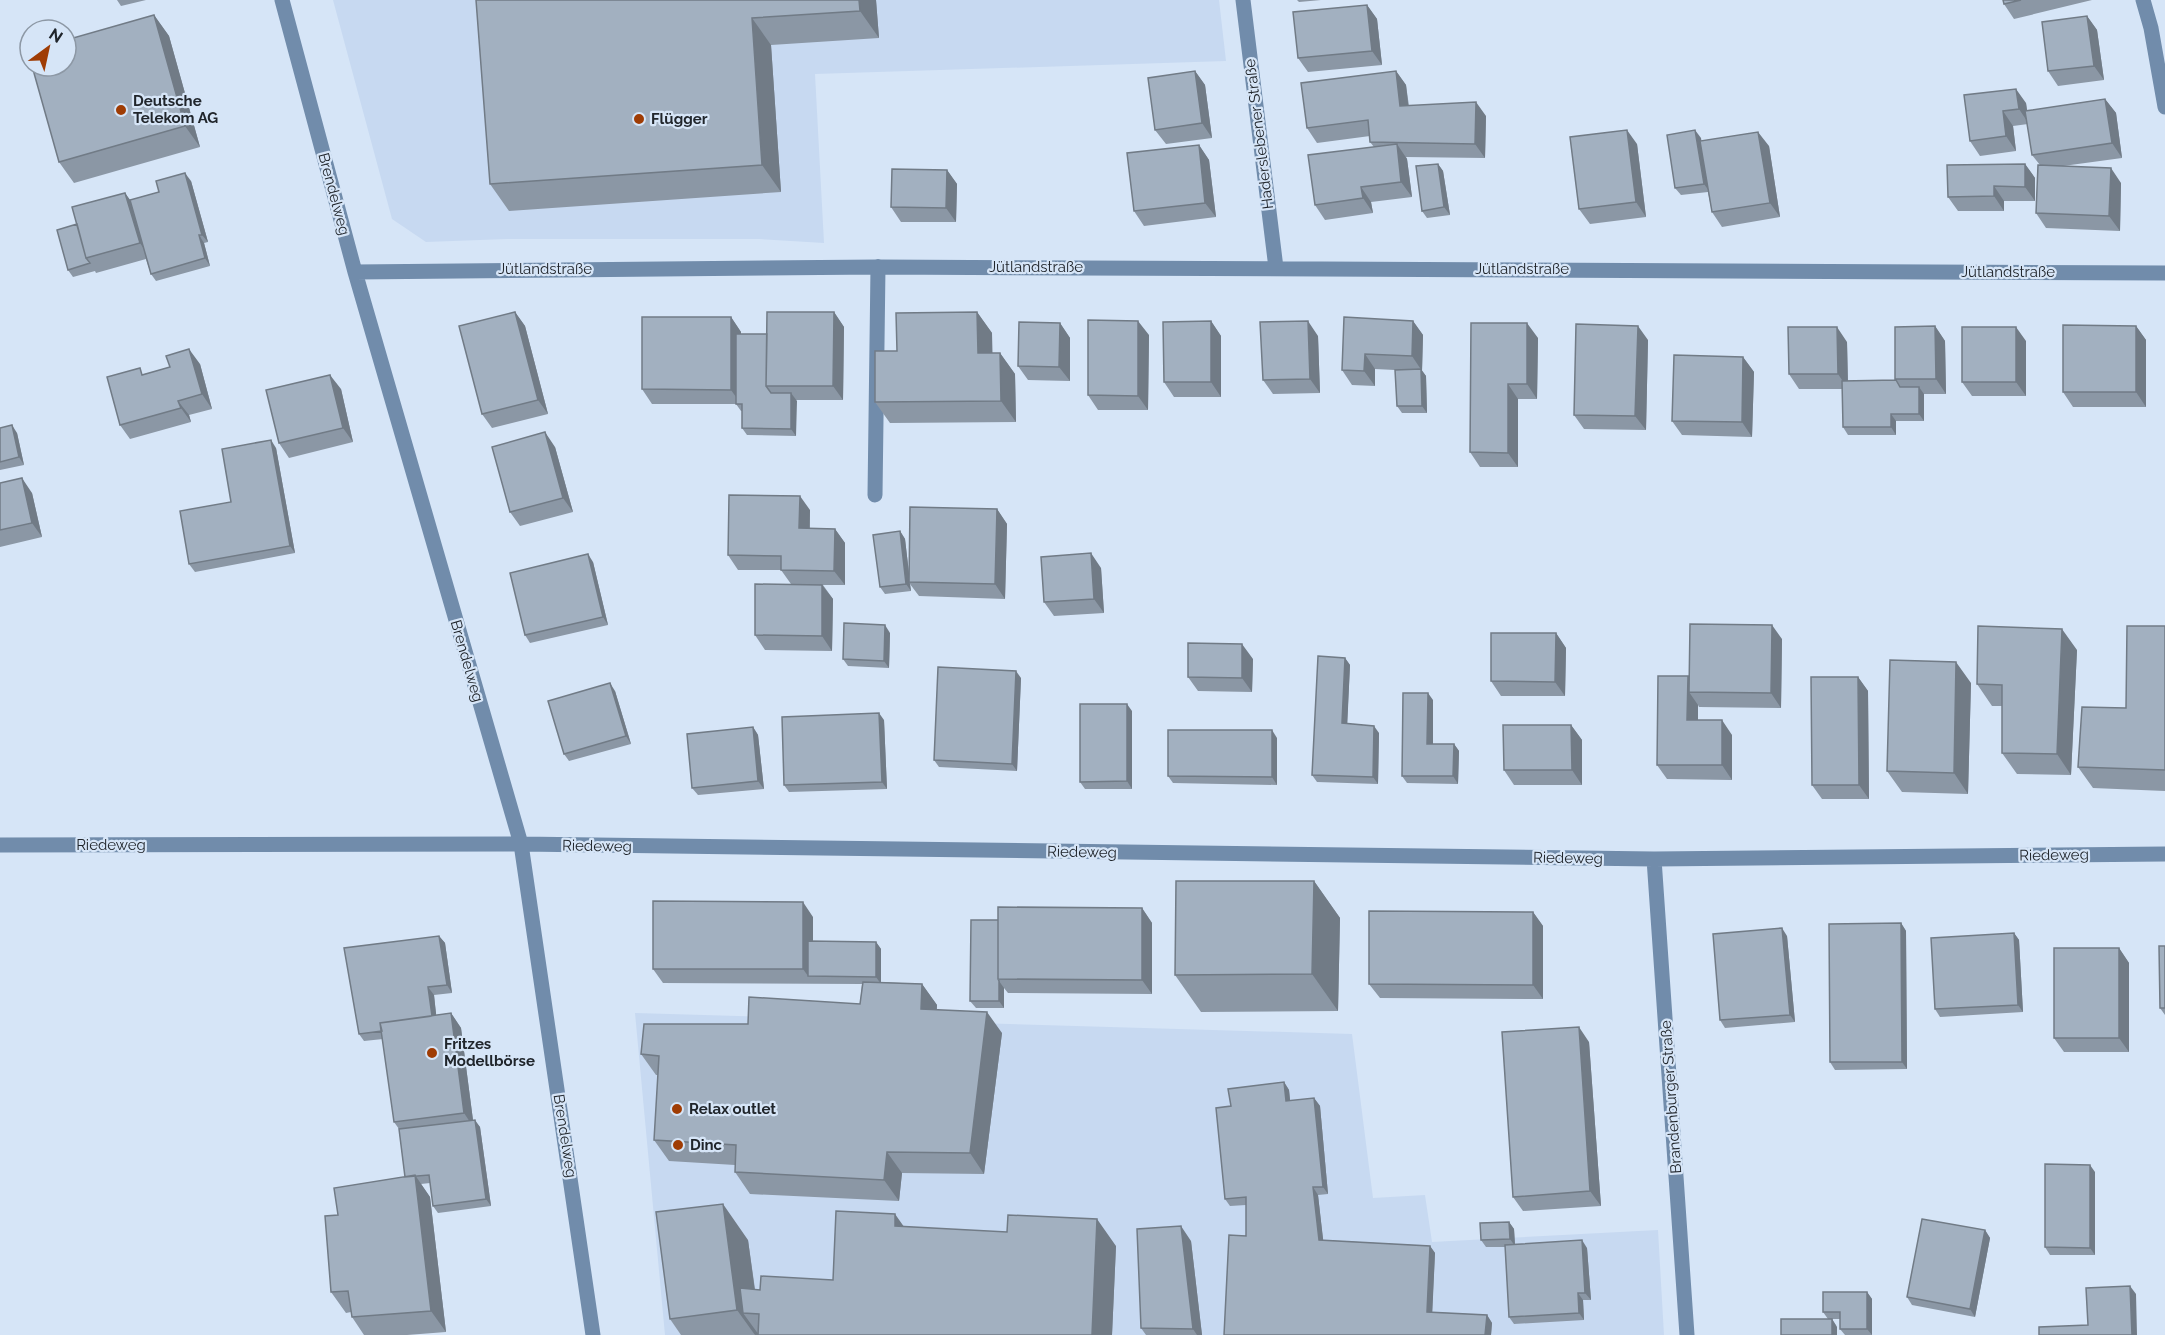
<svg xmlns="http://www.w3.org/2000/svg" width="2165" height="1335" viewBox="0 0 2165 1335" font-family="Raleway,sans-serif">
<rect width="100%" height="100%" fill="#d6e5f7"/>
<path fill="#c7d9f1" d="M333 0H1219L1226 61 815 74 824 243 759 239H507L426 242 392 219Z
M635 1013 1352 1034 1373 1198 1425 1195 1432 1242 1658 1230 1664 1335H665Z"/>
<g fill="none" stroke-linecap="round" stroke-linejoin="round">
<path stroke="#718cab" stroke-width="15" d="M282 0 355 272 521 844 593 1335
M1243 0 1276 268
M2143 0 2151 28 2165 107
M355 272 878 267 2165 273
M875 495 878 267
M0 845 521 844 1654 859 2165 854
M1654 859 1687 1335"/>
</g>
<path fill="#8b97a5" d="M117 0H146L121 6Z
M476 0H876L879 38 771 45 781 192 509 211 490 184Z
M1297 0H1321L1299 2Z
M2003 0H2092L2014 19 2004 4Z
M1367 5 1377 19 1382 65 1308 72 1298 58Z
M154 15 169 36 200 147 74 183 59 162Z
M2087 16 2097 30 2104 80 2058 86 2048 71Z
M1195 71 1205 85 1212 138 1166 144 1155 130Z
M1396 71 1406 85 1409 106 1486 116 1485 158 1406 157 1407 159 1412 197 1371 202 1373 213 1325 220 1315 205 1374 147 1370 142V136L1317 143 1307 128Z
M1964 95 2026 103 2027 111 2105 99 2116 113 2122 158 2063 166 2121 183 2120 231 2046 228 2036 213 2040 165 2032 155 2028 124 2013 126 2016 151 1980 156 1970 141Z
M1701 138V141L1769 146 1780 217 1722 227 1712 212 1708 192 1681 195 1675 188Z
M1637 144 1646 217 1590 224 1579 209Z
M1199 145 1209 160 1216 217 1144 226 1134 211Z
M1438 164 1443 171 1450 215 1427 218 1422 211Z
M2025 164 2035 178V201H2004V211H1958L1948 197Z
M947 170 957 184 956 222H901L891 207Z
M191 181 208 242 204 243 210 266 156 281 151 274 146 259 96 273 95 271 73 277 68 270 77 224 125 193 130 200 159 192Z
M515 312 525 326 548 414 492 428 482 414Z
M834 312 844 327 843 400H796V436L747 435 742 428V411H741L736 404H652L642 389 731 317 741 332V334H767Z
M977 312 992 333V353H1000L1015 374 1016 422 890 423 875 402 897 351Z
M1211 321 1221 336V397H1174L1164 382Z
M1413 321 1423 335 1422 371 1426 376 1427 413H1402L1397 406 1395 370 1375 369V386L1352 385 1342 370Z
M1060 323 1070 338V381L1028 380 1018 366Z
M1471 323 1538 338 1537 399H1518V467H1480L1470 452Z
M1935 326 1945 341 1946 394H1924V421H1896V435H1848L1843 427V389H1799L1789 374 1847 342 1848 381 1896 380 1895 379Z
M2136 326 2146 340V407H2073L2063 392Z
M1149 335 1148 410H1098L1088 395Z
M1318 336 1320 393 1273 394 1263 380Z
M1648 340 1646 430 1584 429 1574 415Z
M2026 341V396H1972L1962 382Z
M1743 357 1754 372 1752 437 1682 435 1672 421Z
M200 364 212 409 189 415 191 422 130 439 120 425 144 374Z
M341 389 353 442 289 458 279 443Z
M0 428 17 433 24 465 0 470Z
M555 447 573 512 520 526 510 512Z
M276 448 295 553 195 572 189 564 231 502Z
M0 483 32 493 42 537 0 547Z
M997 509 1007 524 1005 599 919 596 910 584 911 591 885 594 880 587 900 531 905 539 909 573Z
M810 510V528L835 529 845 543V585H823L833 599 832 651 765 650 755 635 791 584 781 570H738L728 555Z
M593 562 608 625 530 643 525 635Z
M1101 568 1104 613 1054 616 1044 602Z
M2165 626V791L2093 788 2078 767 2126 708Z
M890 633 889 668 848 666 843 659Z
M1556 633 1566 648 1565 696H1501L1491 681Z
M1782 639 1781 708 1699 707 1698 705V720L1732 735V780L1667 779 1657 765 1689 678Z
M2077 650 2071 775 2017 774 2002 753V706H1992L1977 684Z
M1345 658 1350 665 1347 724 1379 733 1378 784 1317 782 1312 775Z
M1253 659 1252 692 1198 691 1188 677Z
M1858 677 1868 691 1869 799H1822L1812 785Z
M1021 678 1017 771 939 767 934 760Z
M1971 683 1968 794 1902 792 1887 771Z
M615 691 631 744 569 761 564 754Z
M1433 700V744H1454L1459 751 1458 784 1407 783 1402 776Z
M1132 711V789H1085L1080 782Z
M884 720 887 789 789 792 784 785Z
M1571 725 1582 740V785H1514L1504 770Z
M753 727 758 735 764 789 698 795 692 788Z
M1277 738V785L1173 783 1168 776Z
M1314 881 1340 918 1338 1011 1201 1012 1175 975Z
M1142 908 1152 923V994L1008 993 1004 988V1008H976L970 1001 998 920Z
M1533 912 1543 926V999L1380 998 1369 984Z
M813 917V941L876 942 881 949V982L922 984 937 1005V1010L1002 1033 984 1174 902 1173 899 1201 750 1194 735 1172V1165L669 1161 654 1140 658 1075H656L641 1054 748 1024 860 1004 862 984 663 983 653 969Z
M1901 923 1906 931 1907 1069 1835 1070 1830 1062Z
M2014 933 2019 940 2023 1012 1940 1017 1935 1009Z
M439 936 445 943 452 993 434 995 436 1015 451 1013 461 1028 473 1120 480 1127 491 1206 438 1213 433 1206 430 1183 421 1184 430 1197 446 1332 407 1335H364L352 1317 351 1312 346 1313 331 1292 338 1215 405 1177 399 1129 394 1122 383 1039 364 1041 359 1034Z
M1787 936 1795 1022 1725 1028 1720 1020Z
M2165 946V1015L2160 1008Z
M2119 948 2129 963V1052H2064L2054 1038Z
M1589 1042 1601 1206 1523 1211 1513 1197Z
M1284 1082 1289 1090 1290 1101 1314 1098 1320 1106 1328 1194 1318 1195 1323 1240 1430 1246 1435 1253 1432 1312 1487 1315 1492 1323 1491 1335H1224L1229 1235 1246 1236V1205L1230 1206 1225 1199 1216 1108 1231 1106 1228 1089Z
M2095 1172V1255H2050L2045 1247Z
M1509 1222 1514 1229 1515 1244 1587 1248 1591 1300H1583L1584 1320 1514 1324 1509 1317 1505 1247H1486L1481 1240Z
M905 1227 1116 1246 1112 1335H681L670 1319 748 1240 755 1289 760 1290 833 1280Z
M1985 1230 1990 1238 1975 1317 1912 1305 1907 1297Z
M1191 1241 1202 1335H1146L1141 1328Z
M1867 1292 1872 1299V1335H1845L1840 1329V1319H1832L1837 1327 1828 1319 1823 1312Z"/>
<path fill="#717b86" d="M859 0H876L879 38 860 11Z
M1367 5 1377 19 1382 65 1372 51Z
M154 15 169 36 200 147 185 126Z
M2087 16 2097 30 2104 80 2094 66Z
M752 18 771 45 781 192 762 165Z
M1195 71 1205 85 1212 138 1202 123Z
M1396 71 1406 85 1410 121 1400 106Z
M2016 89 2026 103 2029 124 2019 109Z
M2105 99 2116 113 2122 158 2112 143Z
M1476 102 1486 116 1485 158 1475 144Z
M2003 111 2013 126 2016 151 2006 136Z
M1627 130 1637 144 1646 217 1636 202Z
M1695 130 1701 138 1709 191 1704 184Z
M1758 132 1769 146 1780 217 1770 203Z
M1397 144 1407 159 1412 197 1401 182Z
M1199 145 1209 160 1216 217 1205 203Z
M1438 164 1443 171 1450 215 1444 207Z
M2025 164 2035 178V201L2025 187Z
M2111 168 2121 183 2120 231 2109 216Z
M947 170 957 184 956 222 946 208Z
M185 173 191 181 208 242 202 235Z
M1994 186 2004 201V211L1994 196Z
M1361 187 1371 202 1373 213 1363 198Z
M125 193 135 207 150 258 140 243Z
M199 235 204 243 210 266 205 258Z
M515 312 525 326 548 414 538 400Z
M834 312 844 327 843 400 833 386Z
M977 312 992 333 993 374 978 353Z
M731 317 741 332V404L731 390Z
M1138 321 1149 335 1148 410 1138 396Z
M1211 321 1221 336V397L1211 382Z
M1308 321 1318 336 1320 393 1310 379Z
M1413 321 1423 335 1422 371 1412 356Z
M1060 323 1070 338V381L1059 367Z
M1527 323 1538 338 1537 399 1527 384Z
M1638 326 1648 340 1646 430 1635 416Z
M1935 326 1945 341 1946 394 1936 379Z
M2136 326 2146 340V407L2136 392Z
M1837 327 1847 342 1848 389 1838 374Z
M2016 327 2026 341V396L2016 382Z
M189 349 200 364 212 409 202 394Z
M1000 353 1015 374 1016 422 1001 401Z
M1365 354 1375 369V386L1364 371Z
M1743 357 1754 372 1752 437 1742 422Z
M1421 369 1426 376 1427 413 1422 406Z
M330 375 341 389 353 442 343 428Z
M1508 384 1518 399V467L1508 453Z
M1919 387 1924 394V421L1919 414Z
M791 393 797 401 796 436 791 429Z
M178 401 189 415 191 422 181 408Z
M1891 414 1896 421V435L1891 427Z
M12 425 17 433 24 465 19 457Z
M545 432 555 447 573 512 563 498Z
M271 440 276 448 295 553 290 546Z
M22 478 32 493 42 537 32 523Z
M800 496 810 510 809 543 799 528Z
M997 509 1007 524 1005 599 995 584Z
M835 529 845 543V585L834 571Z
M900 531 905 539 910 582H909L910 584 911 591 906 584Z
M1091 553 1101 568 1104 613 1094 599Z
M588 554 593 562 608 625 603 617Z
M822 585 833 599 832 651 822 636Z
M885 625 890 633 889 668 884 661Z
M1772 625 1782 639 1781 708 1771 693Z
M2062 629 2077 650 2071 775 2057 754Z
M1556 633 1566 648 1565 696 1555 682Z
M1242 644 1253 659 1252 692 1242 678Z
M1345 658 1350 665 1347 730 1342 723Z
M1956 662 1971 683 1968 794 1954 773Z
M1016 671 1021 678 1017 771 1012 764Z
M1688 676 1698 691 1689 692 1698 705V734L1687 720Z
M1858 677 1868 691 1869 799 1859 785Z
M610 683 615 691 631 744 626 736Z
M1428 693 1433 700V751L1427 744Z
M1127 704 1132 711V789L1127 781Z
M879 713 884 720 887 789 882 782Z
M1722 720 1732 735V780L1722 765Z
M1571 725 1582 740V785L1572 770Z
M1374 726 1379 733 1378 784 1373 777Z
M753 727 758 735 764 789 758 781Z
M1272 730 1277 738V785L1272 777Z
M1454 744 1459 751 1458 784 1453 776Z
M1314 881 1340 918 1338 1011 1312 974Z
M803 902 813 917V976H808L803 969Z
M1142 908 1152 923V994L1142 980Z
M1533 912 1543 926V999L1533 985Z
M1901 923 1906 931 1907 1069 1902 1062Z
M1782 928 1787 936 1795 1022 1790 1015Z
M2014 933 2019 940 2023 1012 2018 1005Z
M439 936 445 943 452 993 447 985Z
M876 942 881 949V984L876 977Z
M2119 948 2129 963V1052L2119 1038Z
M999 981 1004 988V1008L999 1001Z
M922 984 937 1005 935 1030 921 1009Z
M428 987 434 995 438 1031 433 1024Z
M987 1012 1002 1033 984 1174 970 1153Z
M451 1013 461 1028 474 1128 464 1113Z
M1579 1027 1589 1042 1601 1206 1590 1191Z
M1284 1082 1289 1090 1291 1109 1286 1101Z
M1314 1098 1320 1106 1328 1194 1323 1187Z
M475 1120 480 1127 491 1206 486 1199Z
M887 1152 902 1173 899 1201 884 1180Z
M2090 1165 2095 1172V1255L2090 1248Z
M415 1175 430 1197 446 1332 431 1311Z
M1313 1187 1318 1195 1324 1247 1319 1240Z
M723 1204 748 1240 758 1314 743 1313 759 1335H755L737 1310Z
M895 1214 914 1241 895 1226Z
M1097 1219 1116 1246 1112 1335H1092Z
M1509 1222 1514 1229 1515 1246 1510 1239Z
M1181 1226 1191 1241 1202 1335H1197L1193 1329Z
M1985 1230 1990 1238 1975 1317 1970 1309Z
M1582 1240 1587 1248 1591 1300 1585 1293Z
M1430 1246 1435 1253 1432 1319 1427 1312Z
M2130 1286 2136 1294 2137 1335H2132Z
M1867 1292 1872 1299V1335L1867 1329Z
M1578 1293 1583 1300 1584 1320 1579 1313Z
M1487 1315 1492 1323 1491 1335H1485Z
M1832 1319 1837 1327V1335H1832Z"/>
<path fill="#a2b0c0" stroke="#717b86" stroke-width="1.5" d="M476 0H859L860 11 752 18 762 165 490 184Z
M2003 0H2021L2004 4Z
M1367 5 1372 51 1298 58 1293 12Z
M154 15 185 126 59 162 32 66H66V40Z
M2087 16 2094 66 2048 71 2042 22Z
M30 50V60L27 51Z
M1195 71 1202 123 1155 130 1148 78Z
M1396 71 1400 106 1476 102 1475 144 1370 142 1368 120 1307 128 1301 83Z
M2016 89 2019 109 2003 111 2006 136 1970 141 1964 95Z
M2105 99 2112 143 2032 155 2025 111Z
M1627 130 1636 202 1579 209 1570 137Z
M1695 130 1704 184 1675 188 1667 135Z
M1758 132 1770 203 1712 212 1700 141Z
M1397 144 1401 182 1361 187 1363 198 1315 205 1308 155Z
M1199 145 1205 203 1134 211 1127 153Z
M1438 164 1444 207 1422 211 1416 166Z
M2025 164V187L1994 186V196L1948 197 1947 165Z
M2038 165 2111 168 2109 216 2036 213Z
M892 169 947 170 946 208 891 207Z
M185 173 202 235H199L205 258 151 274 130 200 159 192 156 181Z
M125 193 140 243 86 258 72 207Z
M77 224 86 258 90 263 68 270 57 230Z
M515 312 538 400 482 414 459 326Z
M767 312H834L833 386H766Z
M977 312 978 353H1000L1001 401 875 402V351H897L896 313Z
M642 317H731V390L642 389Z
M1344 317 1413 321 1412 356 1365 354 1364 371 1342 370Z
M1088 320 1138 321V396L1088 395Z
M1211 321V382H1164L1163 322Z
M1308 321 1310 379 1263 380 1260 322Z
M1019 322 1060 323 1059 367 1018 366Z
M1471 323H1527V384H1508V453L1470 452Z
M1576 324 1638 326 1635 416 1574 415Z
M2063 325 2136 326V392H2063Z
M1935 326 1936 379H1895V327Z
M1788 327H1837L1838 374H1789Z
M1962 327H2016V382H1962Z
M736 334H767L766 386 771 393H791V429L742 428V404H736Z
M189 349 202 394 178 401 181 408 120 425 107 377 140 368 142 375 170 367 166 356Z
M1674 355 1743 357 1742 422 1672 421Z
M1421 369 1422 406H1397L1395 370Z
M330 375 343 428 279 443 266 390Z
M1896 380 1900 387H1919V414H1891V427H1843L1842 381Z
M12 425 19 457 0 462V428Z
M545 432 563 498 510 512 492 447Z
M271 440 290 546 189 564 180 511 231 502 222 449Z
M22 478 32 523 0 530V483Z
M729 495 800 496 799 528 835 529 834 571 781 570V556L728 555Z
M910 507 997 509 995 584 909 582Z
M900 531 906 584 880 587 873 535Z
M1091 553 1094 599 1044 602 1041 557Z
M588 554 603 617 525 635 510 573Z
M755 584 822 585V636L755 635Z
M844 623 885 625 884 661 843 659Z
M1690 624 1772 625 1771 693 1689 692Z
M1978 626 2062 629 2057 754 2002 753V685L1977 684Z
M2127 626H2165V770L2078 767 2082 707 2126 708Z
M1491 633H1556L1555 682 1491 681Z
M1188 643 1242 644V678L1188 677Z
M1318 656 1345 658 1342 723 1374 726 1373 777 1312 775Z
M1890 660 1956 662 1954 773 1887 771Z
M938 667 1016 671 1012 764 934 760Z
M1658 676H1688L1687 720H1722V765H1657Z
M1811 677H1858L1859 785H1812Z
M610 683 626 736 564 754 548 701Z
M1403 693H1428L1427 744H1454L1453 776H1402Z
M1080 704H1127V781L1080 782Z
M879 713 882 782 784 785 782 717Z
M1503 725H1571L1572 770H1504Z
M753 727 758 781 692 788 687 734Z
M1168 730H1272V777L1168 776Z
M1176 881H1314L1312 974 1175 975Z
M653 901 803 902V969H653Z
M998 907 1142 908V980L998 979Z
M1369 911 1533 912V985L1369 984Z
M971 920H998V979L999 981V1001H970Z
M1901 923 1902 1062H1830L1829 924Z
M1782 928 1790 1015 1720 1020 1713 934Z
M2014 933 2018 1005 1935 1009 1931 938Z
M439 936 447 985 428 987 432 1016 380 1023 382 1031 359 1034 344 948Z
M808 941 876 942V977L808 976Z
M2159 946H2165V1008H2160Z
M2054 948H2119V1038H2054Z
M863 982 922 984 921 1009 987 1012 970 1153 887 1152 884 1180 735 1172 736 1145 654 1140 659 1056 641 1054 644 1024H748L749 997 860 1004Z
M451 1013 464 1113 394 1122 380 1023Z
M1579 1027 1590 1191 1513 1197 1502 1032Z
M1284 1082 1286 1101 1314 1098 1323 1187H1313L1319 1240 1430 1246 1427 1312 1487 1315 1485 1335H1224L1229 1235 1246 1236V1197L1225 1199 1216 1108 1231 1106 1228 1089Z
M475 1120 486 1199 433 1206 429 1175 405 1177 399 1129Z
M2045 1164 2090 1165V1248L2045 1247Z
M415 1175 431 1311 352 1317 348 1291 331 1292 325 1216 338 1215 334 1188Z
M723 1204 737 1310 670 1319 656 1212Z
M836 1211 895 1214V1226L1007 1232 1008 1215 1097 1219 1092 1335H758L759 1314 743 1313 740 1288 760 1290 761 1276 833 1280Z
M1922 1219 1985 1230 1970 1309 1907 1297Z
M1509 1222 1510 1239 1481 1240 1480 1223Z
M1181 1226 1193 1329 1141 1328 1137 1229Z
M1582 1240 1585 1293H1578L1579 1313 1509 1317 1505 1245Z
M2130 1286 2132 1335H2039V1327L2088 1325 2086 1288Z
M1823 1292H1867V1329H1840V1312H1823Z
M1781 1319H1832V1335H1781Z"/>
<g fill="#9f3c04" stroke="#d6e5f7" stroke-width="2">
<circle cx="121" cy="110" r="6"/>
<circle cx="639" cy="119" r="6"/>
<circle cx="432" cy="1053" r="6"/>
<circle cx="677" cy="1109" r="6"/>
<circle cx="678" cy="1145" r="6"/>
</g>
<g text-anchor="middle" stroke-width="4.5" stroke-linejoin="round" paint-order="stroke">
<g font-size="15" font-weight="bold" fill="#20252b" stroke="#d6e5f7" text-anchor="start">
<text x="133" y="106">Deutsche<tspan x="133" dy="17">Telekom AG</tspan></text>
<text x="651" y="124">Flügger</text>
<text x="444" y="1049">Fritzes<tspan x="444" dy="17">Modellbörse</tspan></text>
<text x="689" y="1114">Relax outlet</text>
<text x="690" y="1150">Dinc</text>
</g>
<g font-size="15" fill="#20252b" stroke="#d6e5f7">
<text transform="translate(1259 134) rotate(-97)" y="5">Haderslebener Straße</text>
<text transform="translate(334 194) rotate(75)" y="5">Brendelweg</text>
<text x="1036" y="272">Jütlandstraße</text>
<text x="545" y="274">Jütlandstraße</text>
<text x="1522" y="274">Jütlandstraße</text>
<text x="2008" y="277">Jütlandstraße</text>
<text transform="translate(467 661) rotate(74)" y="5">Brendelweg</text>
<text x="111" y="850">Riedeweg</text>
<text transform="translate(597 846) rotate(1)" y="5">Riedeweg</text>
<text transform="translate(1082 852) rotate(1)" y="5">Riedeweg</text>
<text transform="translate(2054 855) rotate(-1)" y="5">Riedeweg</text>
<text transform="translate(1568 858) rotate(1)" y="5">Riedeweg</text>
<text transform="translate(1671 1097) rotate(-94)" y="5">Brandenburger Straße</text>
<text transform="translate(565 1136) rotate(81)" y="5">Brendelweg</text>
</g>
</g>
<g transform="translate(48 48) rotate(33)"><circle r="28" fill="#d6e5f7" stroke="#8d98a5" stroke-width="1.5"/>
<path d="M0-4.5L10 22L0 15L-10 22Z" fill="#9f3c04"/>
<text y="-9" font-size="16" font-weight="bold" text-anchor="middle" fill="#20252b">N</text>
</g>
</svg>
